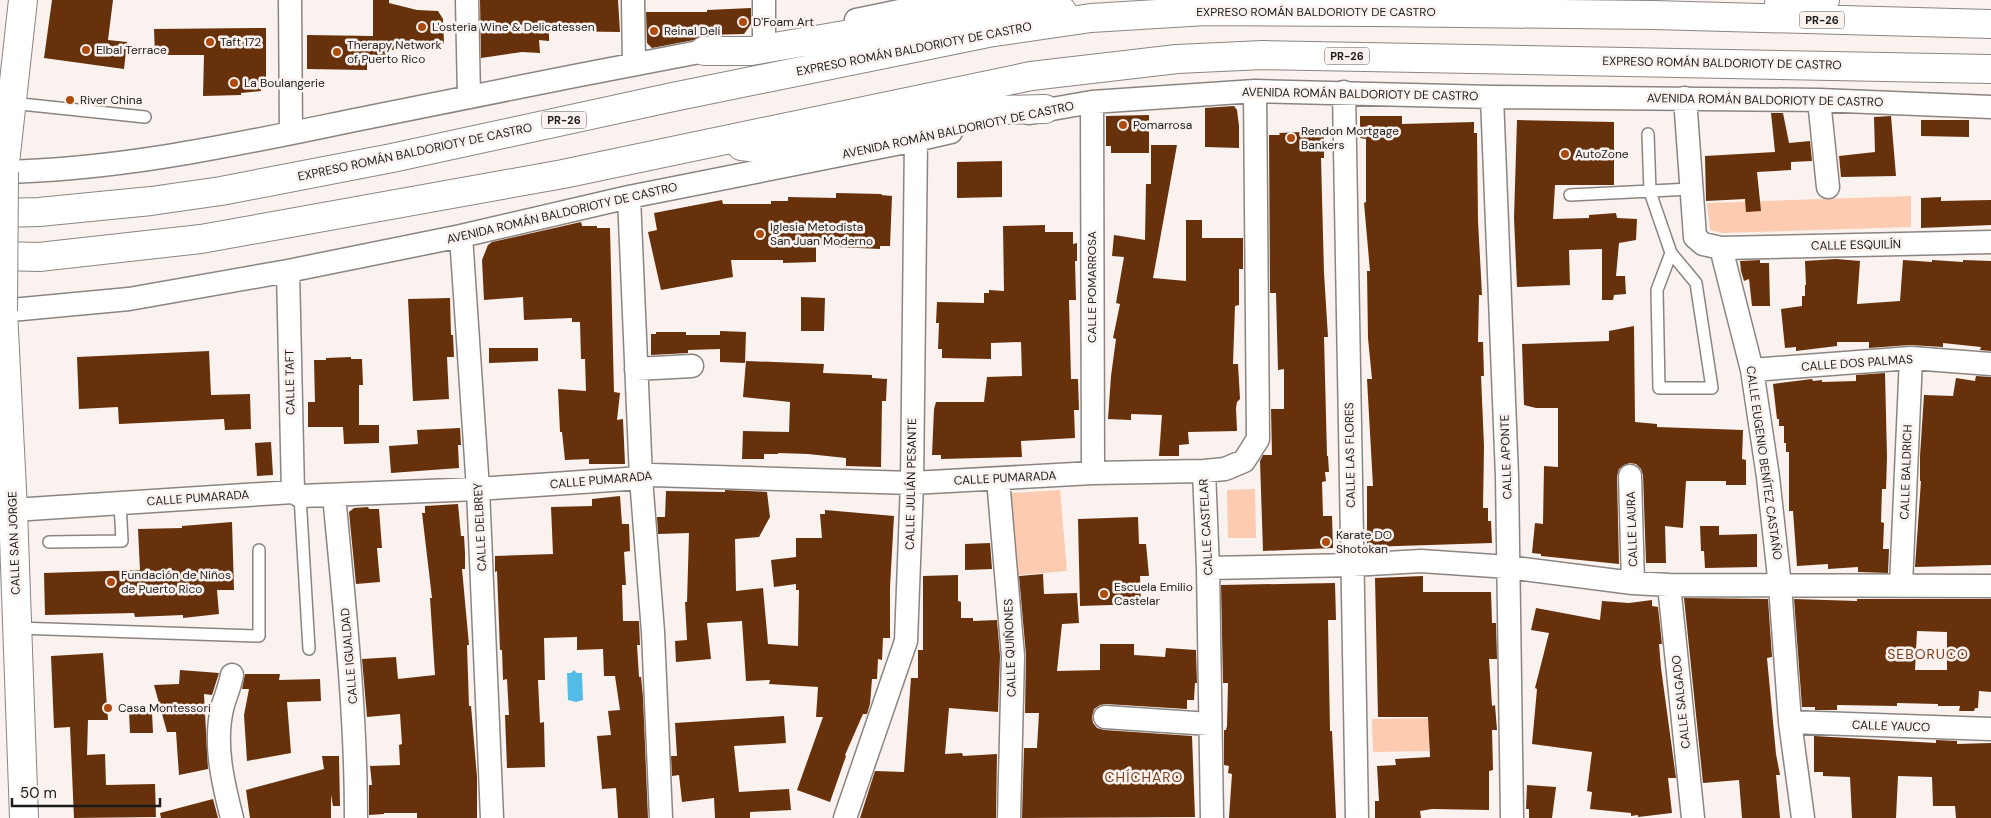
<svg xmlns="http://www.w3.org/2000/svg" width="1991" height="818" viewBox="0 0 1991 818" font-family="'DM Sans',sans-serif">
<rect width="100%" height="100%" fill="#f9f2ef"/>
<path fill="#fccbb0" d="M1911 196V227L1721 233 1710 230 1707 203Z
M1255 489 1256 538H1228L1227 490Z
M1060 490 1067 571 1018 575 1011 493Z
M1429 718V751L1373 752 1372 719Z"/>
<path fill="#53bbe6" d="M574 670 577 673H582L583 700 576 702 568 700 567 673H571Z"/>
<path fill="#67310b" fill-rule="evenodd" d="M52 0H113L108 40 127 42 124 69 44 58Z
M373 0H389V3L417 10 438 11 443 19 444 43 437 50 433 51 390 50 389 60H367V70L307 69V35L373 36Z
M480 0H618L620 32 549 31V41L539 40 540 53 522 52 481 58Z
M751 8V24L744 34 704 35 694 40 652 48 647 43 646 12H707V10Z
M266 28V78H263L264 88 261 89V91L241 93V95L203 96 204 55H155L154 29Z
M1234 106 1237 110 1239 126V148L1205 147V108Z
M1771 113H1783L1789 143 1810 141 1812 161 1791 162V170L1757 172 1761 211 1746 212 1745 199 1706 201 1705 156 1775 152Z
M1149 115V153H1111V146H1106V116Z
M1360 116H1402V124L1474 122V133H1477L1478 221 1482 295H1479L1478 342H1483L1484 376H1481L1484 446 1483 508H1488V521H1491L1492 543 1367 547V486H1373L1367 379H1372L1368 338 1367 271H1370L1364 203 1366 202V139L1360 138Z
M1891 116 1896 176 1841 177 1839 156 1875 152 1874 117Z
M1517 120 1614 122V185H1555L1553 219 1589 218V215L1616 213 1617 218 1637 219 1636 240 1619 243 1616 276H1625L1626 294 1614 295 1613 300H1602V249L1569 250 1570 285 1517 287 1514 218Z
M1921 120H1969V137L1921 136Z
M1324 131V158H1321L1324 273 1328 337H1324L1327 456H1328L1329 472H1325L1326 481 1322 482 1323 516H1332L1333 548 1263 551 1260 461 1263 455H1272L1271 409H1284V369L1278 370 1276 293H1270L1269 135H1280L1279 133Z
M1151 145H1177L1153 278 1186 281V220H1202V238H1243V269H1239V305L1235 306 1233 364H1238L1240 399 1237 402 1236 408 1237 431 1188 432 1189 444 1179 445V456H1159L1162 415 1131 414V420L1108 419 1111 376 1116 339 1113 338 1120 304 1116 303 1124 257 1112 256 1114 235 1145 240 1146 184H1151Z
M1002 161V197L957 198V162Z
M836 193 882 194 881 195 892 196 890 246H880V249L816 246V262L783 263V260H731L733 277 661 290 648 232 657 230 654 213 722 200 723 204H771V201H788V197L836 198Z
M1941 197V201L1991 200V225L1921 228V198Z
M581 222 582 226H597V228H610L614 392 620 393 617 420 623 419 625 464H589V459L565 460 562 432H560L558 389 586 391 585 359H581L580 322H572V318L524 320 523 297 484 300 482 260 488 245 492 242Z
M1045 225V232H1073V244L1077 243V261H1075L1076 300H1069L1071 379H1078L1079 410H1074L1075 438 1021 441 1022 457 941 459V455H932L934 409 936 402H984L987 377 1022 376 1021 342 991 343V359L942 358V349H938L939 323H936L937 302 984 303V293H989V290L1004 291 1003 226Z
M1836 259 1860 261 1857 304 1900 301 1903 260 1932 262V260L1963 262V260L1991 261V351L1980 350 1981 347 1943 343V347L1910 345 1869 348V342H1837V346L1796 351V347L1785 348 1781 309 1802 306V296H1805V285H1806L1805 261Z
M1760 260V263H1769L1770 306H1752L1749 279 1744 281 1741 271 1740 261Z
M801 297 825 298 824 331H801Z
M450 298 451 335H453L454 357H447L449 399 413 401 408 299Z
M1634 326 1635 422 1657 424V427L1743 430 1742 459 1746 460V485H1726V481H1686L1683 528 1665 526 1666 563H1646L1643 475 1641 469 1636 464 1630 463 1624 465 1619 469 1617 476 1619 564 1541 556V554L1532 553 1535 523 1543 524 1544 466 1558 467V408H1536L1524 405 1522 344 1609 341V331Z
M720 331 746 332 745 363 720 362V349L688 350V353L651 355V334H656V332H686V335H720Z
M489 348H538V361L489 363Z
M209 351 211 395 250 394 251 429 225 430 224 419 119 424 118 407 79 409 77 357Z
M351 357V359H362L363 385H359V425H379V443L344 444 343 427H308V402H315L314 360H326V358Z
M746 361 824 364 823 373 872 375V378L887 379 886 401H882L881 467 846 466V458L808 454 778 453V454H764V459H742L743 431 789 432 790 402 743 397Z
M1885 373 1887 457 1886 489H1882L1881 522 1884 523 1883 549H1889L1888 573 1858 572V567L1828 569V564L1797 566 1793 511H1789V452H1786V443H1784V426H1779V419H1777L1773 384 1812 379 1813 381 1822 380V382L1856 381V375Z
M1976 376 1991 377V565L1915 567 1921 481H1920V456L1924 395 1953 396 1956 378 1975 381Z
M460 428 461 445H458L459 468 391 473 389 446 418 444 417 430Z
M271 442 273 475 257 476 255 443Z
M725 490 767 492 770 517 759 537 735 539 736 591 763 588 768 644 798 646 799 590H796V584L774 587 771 560 796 557V538H822L820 514H825V510L894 516 890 587V638H883L882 660 878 659 877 679H872L870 704 867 714H863L845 755 846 756 830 802 797 790 823 717H816L818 687 769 684 770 680 746 681 742 621 707 623 711 659 676 662 675 641 687 640 685 602H687L689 533 658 534 657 517H665L666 491 725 492Z
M620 496 622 524H629L630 551 624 552 626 585H622L623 621H639L640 645H637L639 677H641L643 697 648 818H618L616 788 602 789 597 736 611 735 608 711 620 710 615 676H604L603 649 577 650V637L544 638 545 680H538L540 723 544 722 545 767 507 768 505 715H509L507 679 503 680 502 650H500L497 571 495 572V556L553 554 551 507 592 506V499Z
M458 504 461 536H464L465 553V569H462L469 645H467L469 706H471L477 777V818H417V813H384V814L369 815V785H372L370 766 400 765 399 745 402 744 400 714 367 717 362 659 396 657 398 679 435 675 430 598H432L422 513H425V506Z
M368 507 369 509H379L382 548H377L380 582 356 584 349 512 354 508Z
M1138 517 1139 544H1146L1149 576H1140L1141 604 1080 606 1078 519Z
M232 522 234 590H217L219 614 183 618V615L135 617 134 613 45 615 44 573 140 570 138 529 182 528V526Z
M1700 526H1719V535L1757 534V567L1705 568 1704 551H1701Z
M990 543 992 569 965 570V544Z
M1043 574 1044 594 1077 593 1079 623 1062 624 1057 671 1100 670V644H1134V655L1165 657 1166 648 1196 650 1197 683H1195L1194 700H1187V709L1106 704 1100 705 1094 709 1092 717 1093 723 1097 728 1104 730 1192 736 1195 817 1022 818 1024 748H1037L1039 713H1025L1026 655 1019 576Z
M958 575V601L961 602V618H973V621L997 620 1000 656 998 712 949 708 945 754 962 753 963 756 997 754 996 818H860L875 771 904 772 911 678H918V650H923V576Z
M1423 576V592H1491L1492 623H1496L1497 659H1489L1492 706 1495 705 1497 730H1492L1493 770 1489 771V810L1432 809 1420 811 1421 818H1375V801H1379L1377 766 1396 765 1395 759 1430 757 1428 717H1378L1375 578Z
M1335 583 1336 620H1328L1330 731H1332L1336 818H1229L1232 774 1228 773 1229 766 1224 765V730H1226L1227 726 1228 683H1223L1221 585Z
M1684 598 1768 599 1772 657 1767 658 1776 754 1780 775H1776L1780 818H1742L1739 780 1703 783Z
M1794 599 1857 601V599H1991V692L1979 691 1978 708H1975L1974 711H1959L1960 706H1938V704L1897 703V706L1837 705V710H1815V707H1802ZM1917 631 1947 632V670H1915Z
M1652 600V606L1658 607 1662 644H1659L1661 668 1676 778H1668L1672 813 1638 817V815L1631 816V813L1590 809 1592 792 1587 791 1592 752 1532 744 1537 689 1535 688 1549 633 1531 630 1536 608 1600 620 1602 601 1629 603Z
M103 653 108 720H88L87 755 105 754 106 785 155 784 156 817 74 818 70 727 54 728 51 656Z
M180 670 219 673 212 695 204 694 208 769 179 775 176 732H167L154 685 179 684Z
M245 674H280L279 680 320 679 321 701 287 702 291 753 247 761 244 715 249 689H242Z
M129 712H152L153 733H130Z
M784 716 786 743 734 746 739 792 789 789 791 810 750 812V818H715L714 798 682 802 679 775 672 776 671 756H677L675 723Z
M1814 736 1936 743V740L1957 741V744L1991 743V818H1956L1955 806H1933L1932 777 1898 776 1896 818H1852L1850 777 1823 776V772H1814Z
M322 756H339L340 806H333L331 795V818H250L246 790 324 769Z
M1527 785 1556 787 1552 818H1529V809H1526Z
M213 799 218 818H161L160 813Z"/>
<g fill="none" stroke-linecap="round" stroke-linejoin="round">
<g stroke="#8b8582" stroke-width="14">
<path id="service" d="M11 103 145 117
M1648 134 1650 192 1671 253 1657 290 1659 388H1712L1696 283 1671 253
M1570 195 1691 189
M300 496 309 649
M49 542 122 541 120 503
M17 628 259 636V550"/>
</g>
<g stroke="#8b8582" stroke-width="25">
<path id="minor" d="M290 0 291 133
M467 0 469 97
M633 0 634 64
M856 20 919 7 968 0
M764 40V0
M1344 92 1357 818
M1492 97 1507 476 1512 818
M1685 98 1695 237 1703 244 1721 248 1752 370 1768 477 1780 586 1790 722 1803 818
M1819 100 1828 187
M1092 102 1093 473
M1029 113 1092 102 1255 91 1492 97 1819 100 1991 107
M0 172C121 170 238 144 355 120 477 95 598 71 720 48
M629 197 641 478 653 632 661 818
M461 236 478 489 492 818
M1721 248 1991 242
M288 271 293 492
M0 311 129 299 288 271 461 236 629 197 916 140 951 132
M636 369 692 366
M1752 370 1911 358 1991 364
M1204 471 1208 568 1212 818
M1630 476 1633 583
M998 479 1013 656 1009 818
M334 495C344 603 356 710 356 818
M0 507 13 510 293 492 300 496 478 489 641 478 652 475 912 483 1093 473 1204 471 1225 469 1244 461 1258 439 1255 91
M1208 568 1352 565 1421 561 1508 567 1633 583 1669 585 1991 586
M1669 585 1693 818
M1901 585 1911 358
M232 675C230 686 226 695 223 705 213 742 223 783 232 818
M1105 717 1210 724
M1790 722 1991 729
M845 818 906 641 912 483 916 140"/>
</g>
<g stroke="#8b8582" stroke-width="30">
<path id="tertiary" d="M4 172 23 0
M3 311 13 510 24 818"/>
</g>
<g stroke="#8b8582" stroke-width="30">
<path id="motorway" d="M1779 4 1825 0
M704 51H751L1008 7 1062 11
M741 146 786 151 999 110 1045 109
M0 213 39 212 151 201 221 191 392 158 673 97 988 33 1091 18 1206 11 1374 12 1653 15 1991 24
M0 256 39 257 201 239 563 174 1031 76 1177 59 1263 55 1991 69"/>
</g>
<use href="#service" stroke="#fff" stroke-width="11"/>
<use href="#minor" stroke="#fff" stroke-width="22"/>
<use href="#tertiary" stroke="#fff" stroke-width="28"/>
<use href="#motorway" stroke="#fff" stroke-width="28"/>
<g stroke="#8b8582" stroke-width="30" stroke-linecap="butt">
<path id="tertiary-bridge" d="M3 311 4 172"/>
</g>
<use href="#tertiary-bridge" stroke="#fff" stroke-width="28"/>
</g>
<g fill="#ad4a0e" stroke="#f9f2ef" stroke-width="2">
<circle cx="743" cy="22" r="5"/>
<circle cx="422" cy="27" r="5"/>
<circle cx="654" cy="31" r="5"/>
<circle cx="210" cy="42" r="5"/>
<circle cx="86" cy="50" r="5"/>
<circle cx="337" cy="52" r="5"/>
<circle cx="234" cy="83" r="5"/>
<circle cx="70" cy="100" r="5"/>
<circle cx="1123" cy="125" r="5"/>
<circle cx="1291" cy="138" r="5"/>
<circle cx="1565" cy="154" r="5"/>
<circle cx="760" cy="234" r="5"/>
<circle cx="1326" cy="542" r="5"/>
<circle cx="111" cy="582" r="5"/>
<circle cx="1104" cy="594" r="5"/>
<circle cx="108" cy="708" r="5"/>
</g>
<g text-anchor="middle" stroke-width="5" stroke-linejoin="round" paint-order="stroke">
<g fill="#f9f2ef" stroke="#605c5b" stroke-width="1">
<rect x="1799.5" y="11.5" width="45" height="17" rx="4"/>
<rect x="1324.5" y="47.5" width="45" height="17" rx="4"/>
<rect x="541.5" y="111.5" width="45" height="17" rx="4"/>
</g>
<g font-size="11" font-weight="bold" fill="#1e1c1b">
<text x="1822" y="24">PR-26</text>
<text x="1347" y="60">PR-26</text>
<text x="564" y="124">PR-26</text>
</g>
<g font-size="12" fill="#1e1c1b" stroke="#f9f2ef">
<text x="1316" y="16">EXPRESO ROMÁN BALDORIOTY DE CASTRO</text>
<text transform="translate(914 49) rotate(-11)" y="4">EXPRESO ROMÁN BALDORIOTY DE CASTRO</text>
<text transform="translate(1722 63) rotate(1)" y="4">EXPRESO ROMÁN BALDORIOTY DE CASTRO</text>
<text transform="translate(1360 94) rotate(1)" y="4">AVENIDA ROMÁN BALDORIOTY DE CASTRO</text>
<text transform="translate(1765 100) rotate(1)" y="4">AVENIDA ROMÁN BALDORIOTY DE CASTRO</text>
<text transform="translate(958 130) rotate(-12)" y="4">AVENIDA ROMÁN BALDORIOTY DE CASTRO</text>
<text transform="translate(415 152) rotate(-12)" y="4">EXPRESO ROMÁN BALDORIOTY DE CASTRO</text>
<text transform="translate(562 213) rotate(-13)" y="4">AVENIDA ROMÁN BALDORIOTY DE CASTRO</text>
<text transform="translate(1856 245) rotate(-1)" y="4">CALLE ESQUILÍN</text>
<text transform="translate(1092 287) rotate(-90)" y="4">CALLE POMARROSA</text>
<text transform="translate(1857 363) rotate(-4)" y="4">CALLE DOS PALMAS</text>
<text transform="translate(290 382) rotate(-91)" y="4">CALLE TAFT</text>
<text transform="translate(1350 455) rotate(-91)" y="4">CALLE LAS FLORES</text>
<text transform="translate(1506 457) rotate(-92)" y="4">CALLE APONTE</text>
<text transform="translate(1764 463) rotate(82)" y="4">CALLE EUGENIO BENÍTEZ CASTAÑO</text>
<text transform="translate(1906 472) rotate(-88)" y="4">CALLE BALDRICH</text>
<text transform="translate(1005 478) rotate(-3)" y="4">CALLE PUMARADA</text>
<text transform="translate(601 480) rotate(-5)" y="4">CALLE PUMARADA</text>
<text transform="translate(911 484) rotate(-89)" y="4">CALLE JULIÁN PESANTE</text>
<text transform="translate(198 498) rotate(-4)" y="4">CALLE PUMARADA</text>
<text transform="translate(480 527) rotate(-93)" y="4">CALLE DELBREY</text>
<text transform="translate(1206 527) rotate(-93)" y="4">CALLE CASTELAR</text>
<text transform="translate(1632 529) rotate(-92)" y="4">CALLE LAURA</text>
<text transform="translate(14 543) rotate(-92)" y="4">CALLE SAN JORGE</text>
<text transform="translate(1010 648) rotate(-92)" y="4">CALLE QUIÑONES</text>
<text transform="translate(349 656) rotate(-95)" y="4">CALLE IGUALDAD</text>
<text transform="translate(1681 702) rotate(-96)" y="4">CALLE SALGADO</text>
<text transform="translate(1891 726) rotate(2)" y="4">CALLE YAUCO</text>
</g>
<g font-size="12" fill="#1e1c1b" stroke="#f9f2ef" text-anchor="start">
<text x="753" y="26">D'Foam Art</text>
<text x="432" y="31">L'osteria Wine &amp; Delicatessen</text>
<text x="664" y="35">Reinal Deli</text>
<text x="220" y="46">Taft 172</text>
<text x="347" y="49">Therapy Network<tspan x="347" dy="14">of Puerto Rico</tspan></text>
<text x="96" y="54">Elbal Terrace</text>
<text x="244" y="87">La Boulangerie</text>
<text x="80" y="104">River China</text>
<text x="1133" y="129">Pomarrosa</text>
<text x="1301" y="135">Rendon Mortgage<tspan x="1301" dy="14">Bankers</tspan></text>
<text x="1575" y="158">AutoZone</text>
<text x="770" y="231">Iglesia Metodista<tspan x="770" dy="14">San Juan Moderno</tspan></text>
<text x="1336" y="539">Karate DO<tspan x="1336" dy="14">Shotokan</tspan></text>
<text x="121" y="579">Fundación de Niños<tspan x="121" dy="14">de Puerto Rico</tspan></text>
<text x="1114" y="591">Escuela Emilio<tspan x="1114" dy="14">Castelar</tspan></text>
<text x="118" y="712">Casa Montessori</text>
</g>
<g font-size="14" letter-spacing="1" fill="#7c3c1b" stroke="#f9f2ef">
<text x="1928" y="659">SEBORUCO</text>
<text x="1144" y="782">CHÍCHARO</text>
</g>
</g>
<path d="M12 798v8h148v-8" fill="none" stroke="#1e1c1b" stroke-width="2.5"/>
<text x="20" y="798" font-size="15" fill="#1e1c1b" stroke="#f9f2ef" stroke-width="4" paint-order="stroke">50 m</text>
</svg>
